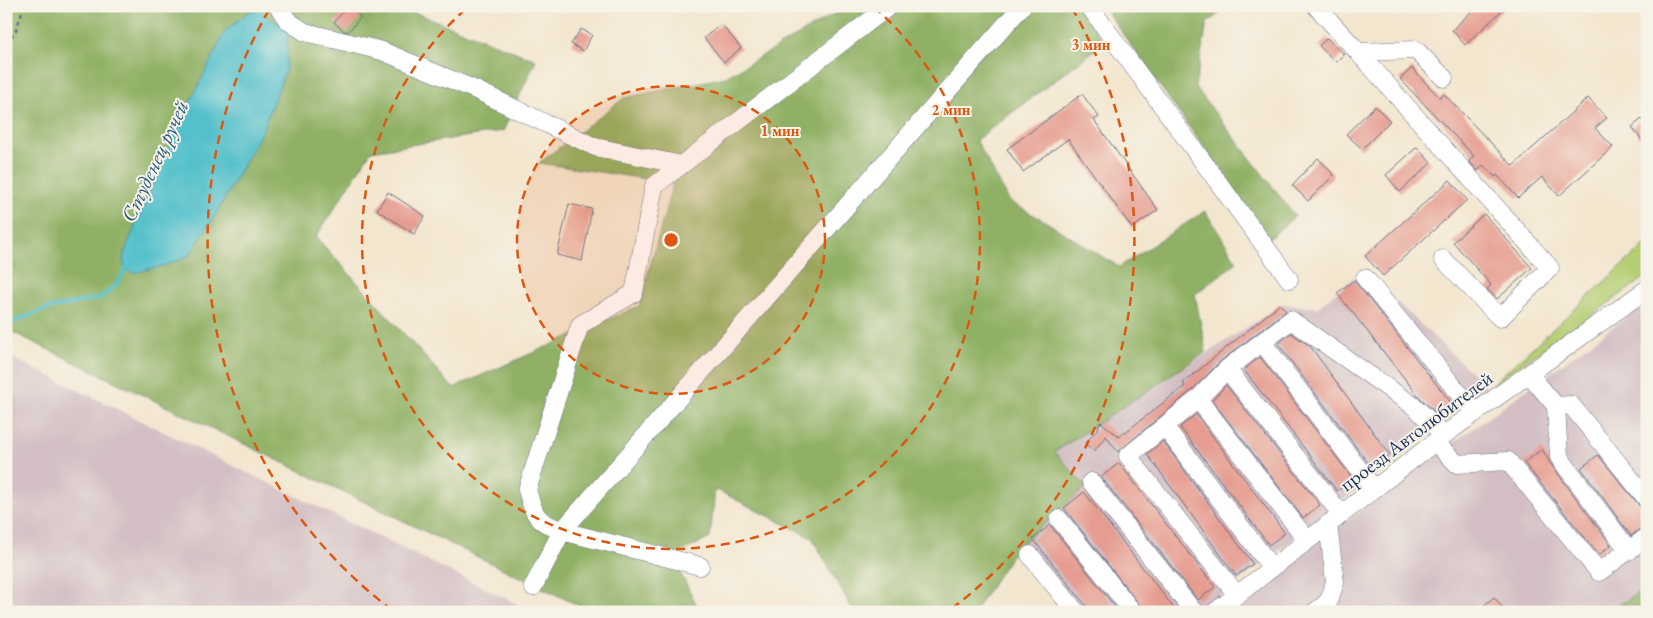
<svg xmlns="http://www.w3.org/2000/svg" width="1653" height="618" viewBox="0 0 1653 618" font-family="'EB Garamond',serif">
<rect width="100%" height="100%" fill="#f7f3e8"/>
<filter id="ink" filterUnits="userSpaceOnUse"><feTurbulence type="fractalNoise" baseFrequency=".02" numOctaves="2"/><feDisplacementMap in="SourceGraphic" scale="10" xChannelSelector="R" yChannelSelector="G"/><feConvolveMatrix kernelMatrix="1 2 1 2 8 2 1 2 1" color-interpolation-filters="sRGB"/></filter>
<filter id="wash" filterUnits="userSpaceOnUse"><feTurbulence type="fractalNoise" baseFrequency=".0096" numOctaves="4" result="noise"/><feDisplacementMap in="SourceGraphic" scale="20" xChannelSelector="R" yChannelSelector="G"/><feGaussianBlur stdDeviation="1.12" result="paint"/><feColorMatrix in="noise" values="0 0 0 0 0 0 0 0 0 0 0 0 0 0 0 0 0 1.4 0 .05"/><feComposite in="paint" operator="in"/></filter>
<g filter="url(#wash)">
<rect width="100%" height="100%" fill="#f3e6cf"/>
<path fill="#d2bec3" d="M1363 270 1488 388 1199 612H1063L1015 550 1086 487 1054 452 1283 304 1317 308Z
M1647 302V591H1641L1608 612H1229L1316 543Z
M6 355 533 612H6Z"/>
<path fill="#b6ce73" stroke="#687e68" d="M1647 243V276L1488 388Z"/>
<path fill="#90b165" stroke="#567062" fill-rule="evenodd" d="M6 6H398L536 60 503 131 371 151 316 237 453 388 639 306 673 183 539 163 624 98 726 77 848 6H1079L1104 43 976 140 1010 202 1043 220 1119 267 1205 211 1237 262 1195 294 1206 352 1055 452 1086 487 1015 550 974 612H854L812 538 715 489 710 538 672 556 700 612H592L6 329ZM286 69 262 131 216 214 189 256Z
M1103 6H1228L1207 23 1195 87 1295 216 1269 239Z
M1641 591H1647V612H1608Z"/>
<path fill="#53c0cb" stroke="#377894" d="M251 10 260 12 288 30 286 69 262 131 216 214 189 256 167 265 134 273 126 270 123 261 124 253 170 142 226 30Z"/>
<g fill="none" stroke-linecap="round" stroke-linejoin="round">
<path stroke="#53c0cb" stroke-width="4" d="M257 16 265 6
M6 325 46 309 100 298 116 285 127 267"/>
</g>
<g id="blocks">
<path fill="#e69c90" d="M348 6 361 17 348 32 344 31 334 22Z
M1477 6H1507L1465 45 1452 30Z
M721 24 741 48 724 62 704 38Z
M581 29 592 35 583 51 571 44Z
M1327 38 1344 54 1336 62 1319 46Z
M1412 68 1440 98 1444 94 1513 166 1588 98 1607 118 1595 128 1613 147 1559 196 1542 177 1518 198 1497 175 1495 177 1483 165 1478 171 1469 161 1474 156 1400 79Z
M1082 94 1099 117 1094 120 1158 210 1132 228 1068 139 1023 172 1007 149Z
M1375 106 1390 121 1362 149 1346 134Z
M1642 119 1647 125V147L1632 127Z
M1417 147 1431 163 1400 192 1386 175Z
M1318 158 1334 175 1308 201 1292 185Z
M1450 180 1467 200 1383 276 1365 256Z
M388 192 425 216 414 234 377 210Z
M569 204 592 209 582 261 557 255Z
M1484 214 1532 268 1497 299 1487 289 1491 285 1453 242Z
M1354 280 1452 404 1438 415 1420 398 1337 293Z
M1280 304 1286 311 1221 361 1191 391 1118 452 1106 436 1094 451 1085 444 1099 427 1098 425 1101 422 1119 437 1185 386 1183 383Z
M1291 333 1310 346 1390 455 1372 468 1278 344Z
M1260 357 1353 479 1337 491 1244 370Z
M1226 385 1320 505 1303 518 1212 400Z
M1196 414 1285 533 1269 545 1180 427Z
M1163 441 1253 564 1236 576 1147 454Z
M1542 449 1550 463 1611 545 1599 555 1524 463Z
M1598 455 1647 515V527L1641 528 1631 536 1581 468Z
M1119 463 1215 587 1198 600 1101 477Z
M1084 492 1177 612H1145L1064 508Z
M1050 525 1119 612H1091L1033 539Z
M1494 597 1506 612H1476Z"/>
</g>
</g>
<g filter="url(#ink)">
<use href="#blocks" fill-opacity="0" stroke="#676f86" stroke-width="1"/>
<g fill="none" stroke-linecap="round" stroke-linejoin="round">
<g stroke="#676f86" stroke-width="19">
<path id="minor" d="M278 6 288 21 305 32 382 51 476 90 595 147 682 165
M1089 6 1289 279
M1316 6 1358 52 1416 50 1444 78
M1358 52 1550 268 1500 318 1443 259
M1365 278 1475 413
M1262 342 1374 489
M1227 369 1341 514
M1529 374 1556 406 1559 457 1629 551
M1198 399 1307 540
M1556 406 1571 405 1647 499
M1165 427 1272 568
M1435 442 1457 464 1508 461 1599 572 1647 537
M1091 482 1194 612
M1059 519 1133 612
M1030 555 1076 612
M700 566 562 531C535 520 535 517 527 490L580 325 634 293 654 186 889 6
M533 587 562 531 1022 6
M1237 595 1128 456 1198 399 1227 369 1291 320 1415 407 1444 435
M1215 612 1444 435 1647 289
M1315 612 1329 601 1335 582 1328 524"/>
</g>
<path stroke="#676f86" stroke-width="2.5" stroke-dasharray="4 4" stroke-linecap="butt" d="M6 44 16 30 24 6"/>
<use href="#minor" stroke="#fff" stroke-width="18"/>
</g>
</g>
<circle cx="671" cy="240" r="154" fill="#de5710" fill-opacity=".12"/>
<g fill="none" stroke="#de5710" stroke-width="2.5" stroke-dasharray="9 6">
<circle cx="671" cy="240" r="154"/>
<path d="M874 7A309 309 0 1 1 468 7"/>
<path d="M392 610A463 463 0 0 1 270 8M1072 8A463 463 0 0 1 950 610"/>
</g>
<g text-anchor="middle" stroke-width="4" stroke-linejoin="round" paint-order="stroke">
<g font-size="20" fill="#1b2f5e" stroke="#f7f3e8">
<text transform="translate(1416 431) rotate(-37)" y="7">проезд Автолюбителей</text>
</g>
<g font-size="21" font-style="italic" fill="#2c5a7f" stroke="#f7f3e8">
<text transform="translate(155 161) rotate(-65)" y="7">Студенец ручей</text>
</g>
</g>
<circle cx="671" cy="240" r="8" fill="#de5710" stroke="#f7f3e8" stroke-width="2.5"/>
<g font-size="15" text-anchor="middle" font-weight="bold" fill="#de5710" stroke="#f7f3e8" stroke-width="4" stroke-linejoin="round" paint-order="stroke">
<text x="1091" y="50">3 мин</text>
<text x="951" y="115">2 мин</text>
<text x="780" y="136">1 мин</text>
</g>
<rect width="1653" height="618" fill="none" stroke="#f7f3e8" stroke-width="25"/>
</svg>
